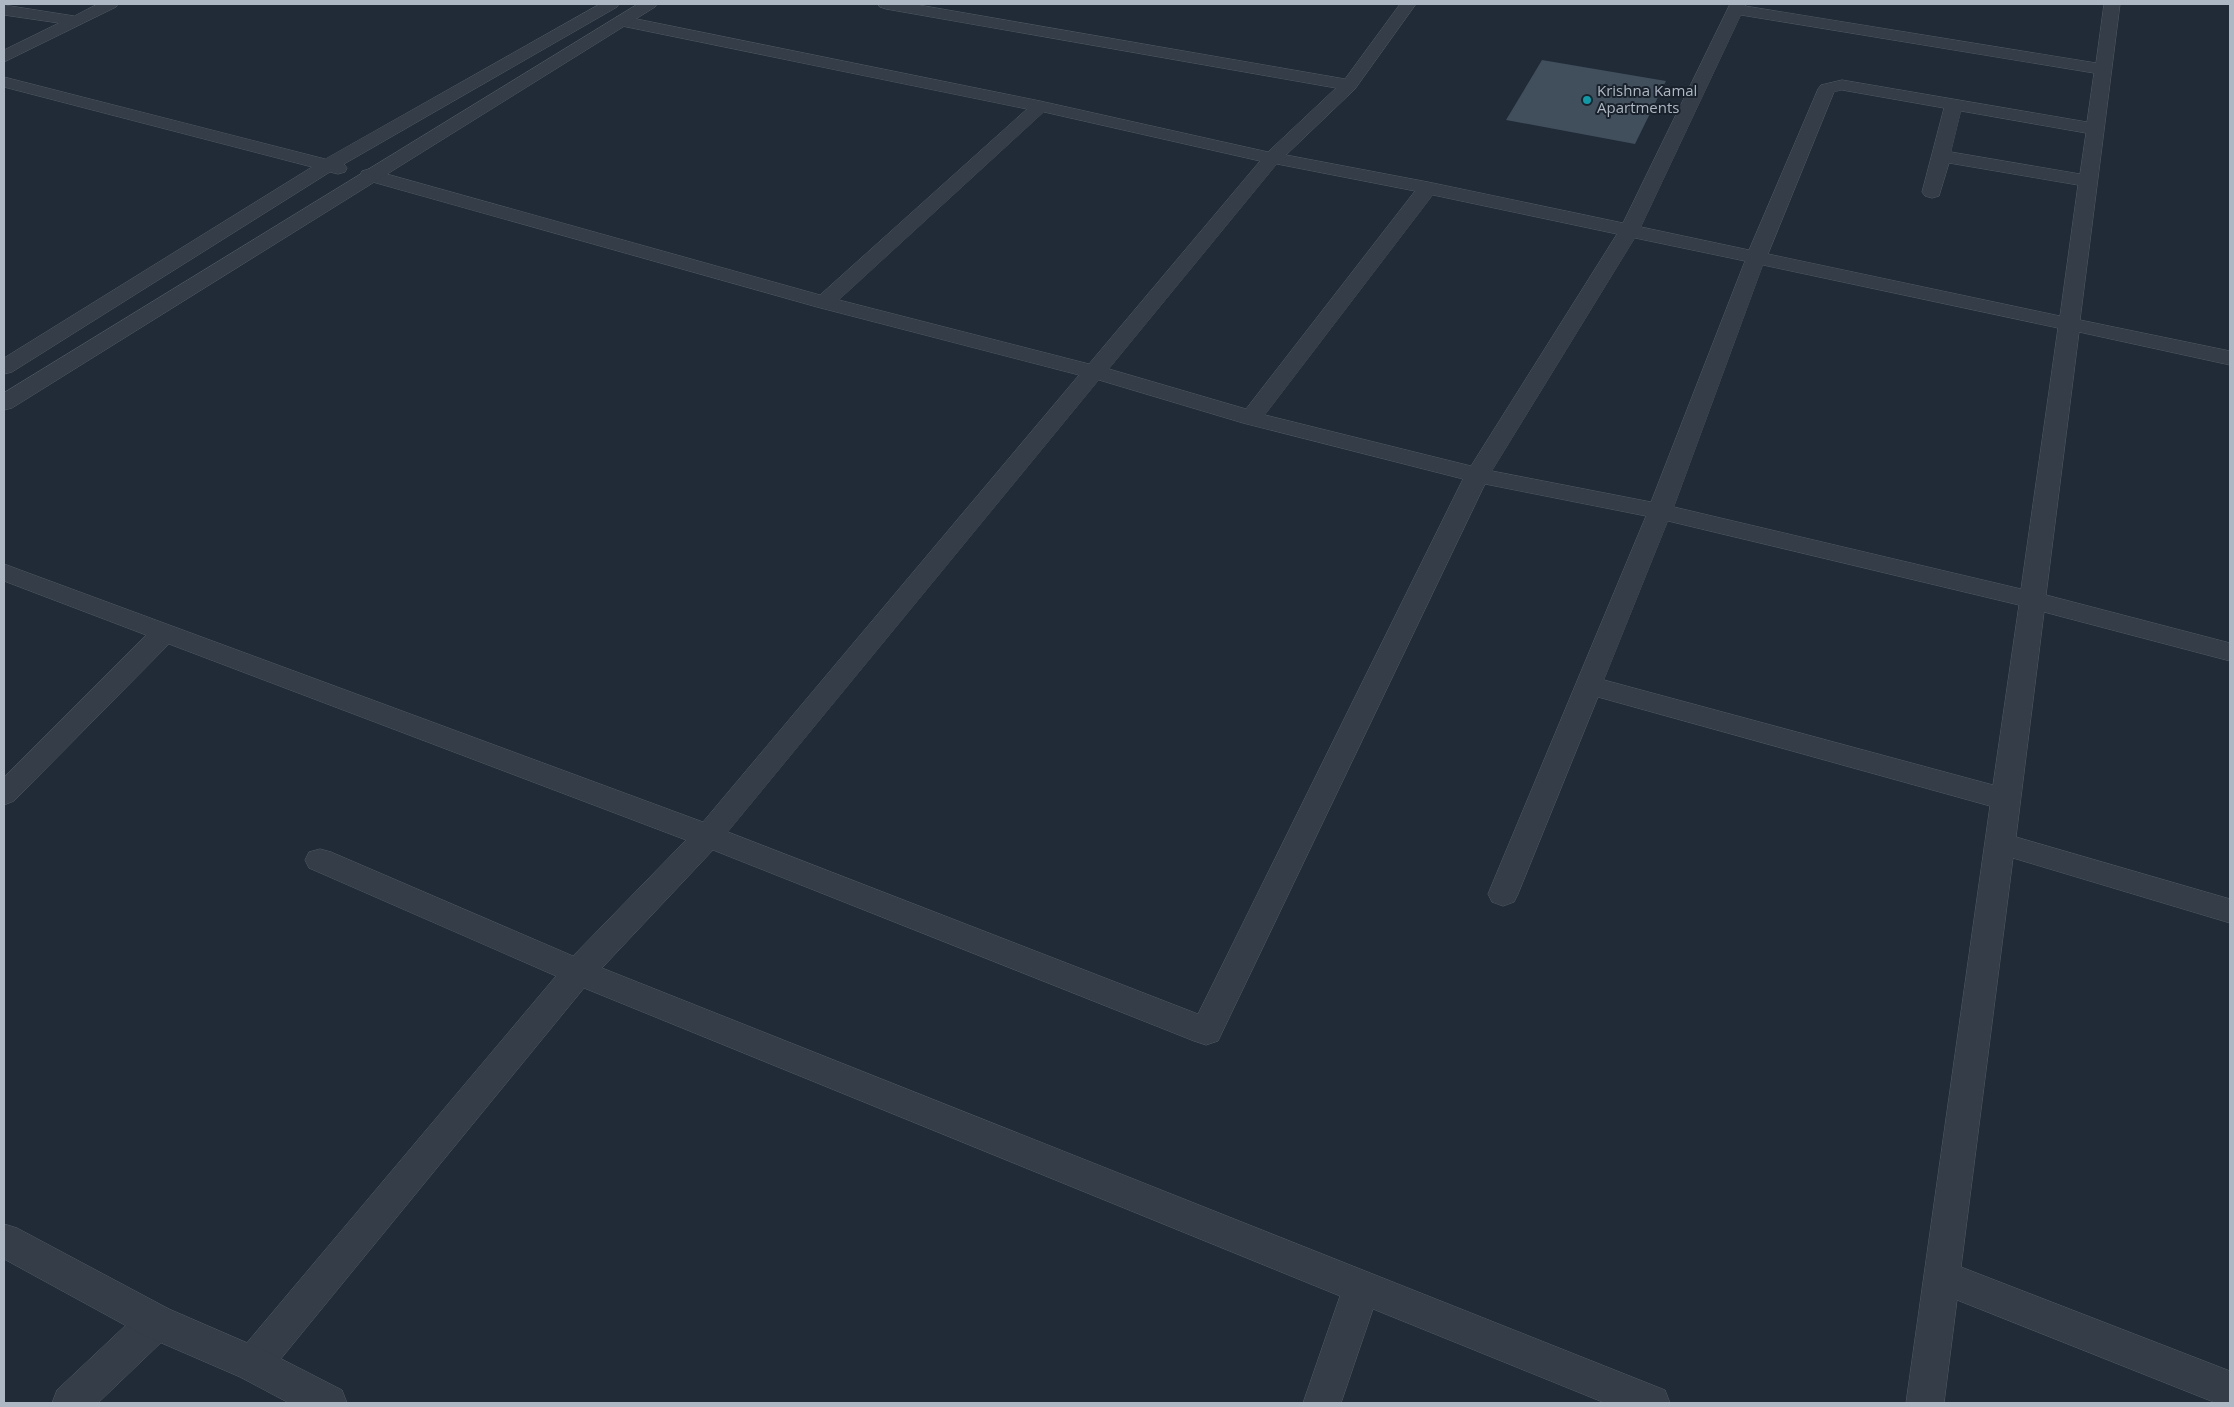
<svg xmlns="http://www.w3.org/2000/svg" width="2234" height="1407" viewBox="0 0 2234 1407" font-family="'Open Sans',sans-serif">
<rect width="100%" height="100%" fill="#202b37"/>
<path fill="#414e5c" d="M1542 60 1666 81 1635 144 1506 120Z"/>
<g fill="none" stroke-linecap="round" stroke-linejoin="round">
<g stroke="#515b65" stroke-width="1">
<path id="minor" d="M98 4H118L116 7 4 62V50L59 23 4 15V5L74 16Z
M878 4H913L1345 79 1400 4H1416L1355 89 1286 155 1428 182 1623 223 1730 4H1746L1745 6 2096 63 2104 4H2120L2080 320 2230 351V365L2079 332 2046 595 2230 643V661L2044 612 2016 837 2230 899V923L2013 858 1961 1267 2230 1371V1403H2216L1957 1300 1944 1403H1906L1990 806 1598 697 1518 894 1514 902 1503 906 1492 902 1488 894 1646 516 1485 484 1218 1041 1206 1045 1194 1041 713 850 602 968 1665 1390 1670 1403H1605L1373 1309 1341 1403H1303L1340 1296 584 988 266 1377 253 1382 240 1377 234 1364 240 1351 556 976 309 868 305 860 309 852 320 849 331 852 573 956 686 840 169 644 14 801 4 805V777L146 635 4 581V564L703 822 1079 375 817 307 362 179 360 175 362 171 369 169 376 171 820 295 1027 109 622 26 616 25 614 21 616 17 622 16 1040 101 1268 152 1336 88 886 9 880 7ZM1741 15 2094 73 2087 122 1842 80 1821 85 1818 89 1749 250 1641 227ZM1842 90 1944 108 1922 192 1925 196 1932 198 1939 196 1949 163 2078 185 2060 316 1768 254 1834 92ZM1961 111 2086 133 2080 174 1951 152ZM1044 112 1260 161 1089 364 839 300ZM1277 164 1415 191 1246 409 1109 369ZM1433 195 1617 234 1471 466 1265 415ZM1635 238 1745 261 1651 502 1492 471ZM1763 265 2058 328 2021 589 1674 507ZM1099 380 1243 423 1463 479 1198 1014 728 832ZM1668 521 2019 605 1993 785 1604 680Z
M156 1304 169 1309 175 1322 169 1335 98 1403H52L57 1390 143 1309Z"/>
</g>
<g stroke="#515b65" stroke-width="1">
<path id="tertiary" d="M600 4H619L617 7 344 164 347 168 345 172 338 174 330 172 12 372 4 374V358L312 167 4 87V77L325 159Z
M638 4H657L655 7 12 408 4 410V393Z
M4 1224 17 1228 169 1309 266 1351 342 1390 347 1403H289L240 1377 143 1335 4 1259Z"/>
</g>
<use href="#minor" fill="#343d48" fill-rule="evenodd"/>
<use href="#tertiary" fill="#343d48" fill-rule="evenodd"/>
</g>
<circle fill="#0f9aa8" stroke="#19222c" stroke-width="2" cx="1587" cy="100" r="5"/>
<g text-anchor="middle" stroke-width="4" stroke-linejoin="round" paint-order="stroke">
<g font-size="15" fill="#aeb8c4" stroke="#19222c" text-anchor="start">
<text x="1597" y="96">Krishna Kamal<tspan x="1597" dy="17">Apartments</tspan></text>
</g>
</g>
<rect width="2234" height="1407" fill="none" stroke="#aeb8c4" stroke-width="10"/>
</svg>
